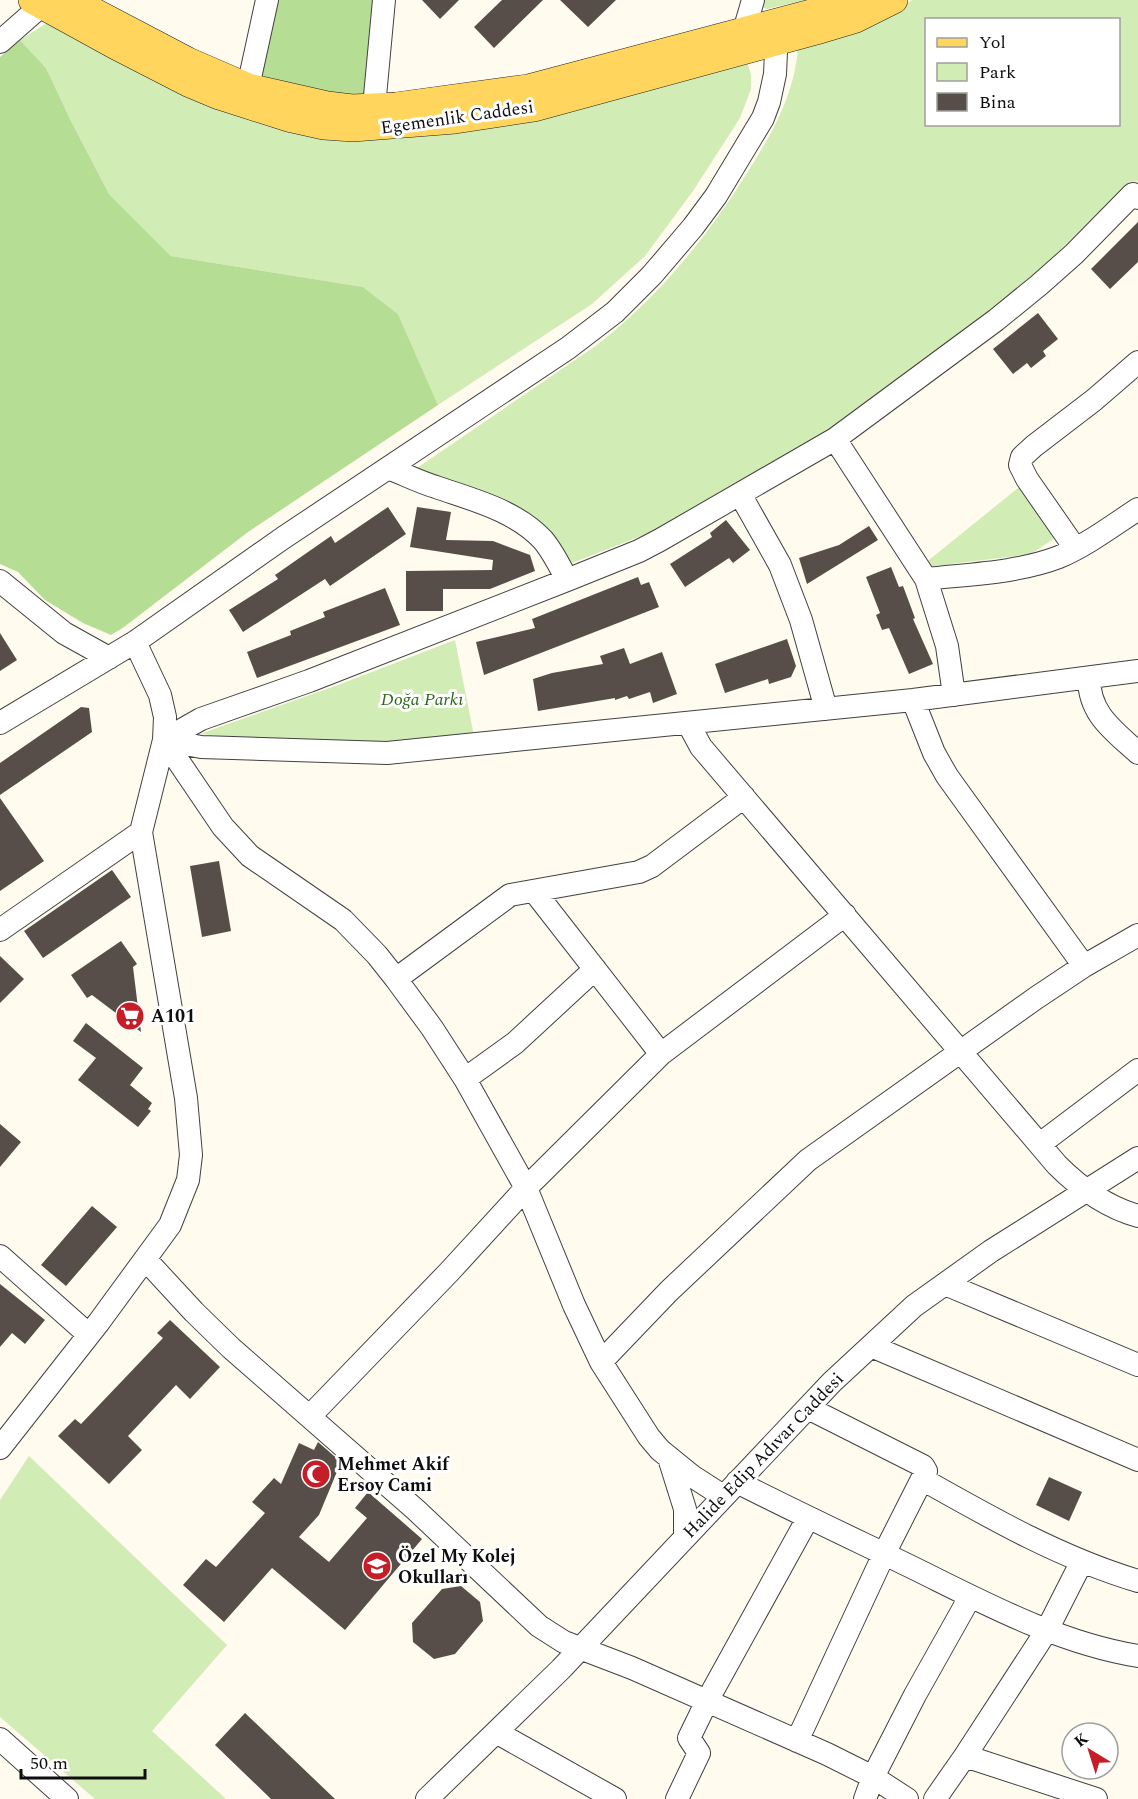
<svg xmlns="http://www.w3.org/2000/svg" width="1138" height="1799" viewBox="0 0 1138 1799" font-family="Spectral,serif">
<rect width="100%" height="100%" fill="#fffbee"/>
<path fill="#d2ecb5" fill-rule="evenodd" d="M764 0H805L767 9 762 7Z
M912 0H1138V181L1129 182 1047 263 963 333 847 419 667 526 572 563 551 536 417 468 597 345C658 297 706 239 747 173 772 134 795 94 798 47L905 5ZM926 20H1118V124H926Z
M47 23 218 109 747 61 751 75V89L740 118 693 191 645 256 592 304 438 405 398 314 363 287 171 256 109 194 71 121 46 68 20 40Z
M1023 484 1055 538 1031 554 927 567 924 564Z
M455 640 474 736 429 742 291 743 200 734 338 685Z
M29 1456 227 1645 152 1731 226 1799H95L0 1717V1500Z"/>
<path fill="#b6dd94" d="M276 0H375L366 96 355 97 258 77Z
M20 40 46 68 71 121 109 194 171 256 363 287 398 314 438 405 248 532 124 627 111 635 83 623 45 600 18 572 0 564V57Z"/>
<path fill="#574e49" d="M422 0H459L440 19Z
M502 0H543L494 48 474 27Z
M560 0H616L588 27Z
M1138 222V262L1110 289 1091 269Z
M1038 313 1058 339 1043 351 1046 356 1031 368 1027 363 1013 374 993 349Z
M388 507 406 534 330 586 325 579 243 632 229 610 278 579 275 575 331 536 335 543Z
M417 507 451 512 446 540 493 541 530 555 535 571 490 589H443V611H406V571L492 570 493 560 410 547Z
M726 520 750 550 733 563 729 558 685 587 670 564 712 537 710 533Z
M869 526 878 540 807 584 799 558 839 545Z
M891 567 899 587 903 586 915 618 913 619 933 664 909 674 889 628 882 630 876 615 880 613 866 577Z
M638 577 641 585 649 582 659 607 484 675 476 642 535 628 532 619Z
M385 588 400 625 257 678 247 652 291 635 290 631 325 617 323 612Z
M0 633 17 660 0 671Z
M787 639 796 666 791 677 769 684 768 679 725 693 715 664Z
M624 648 630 664 662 652 677 694 653 703 650 692 629 699 627 696 615 700V698L538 711 533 679 552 673 603 664 600 656Z
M81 707 89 708 92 732 0 795V763Z
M0 798 44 861 0 891Z
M219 861 231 931 202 937 190 866Z
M112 870 131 897 43 958 24 931Z
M121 941 137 964 133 967 141 1032 92 995 87 998 71 975Z
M0 956 24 979 0 1003Z
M86 1023 143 1068 130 1085 152 1103 148 1109 151 1111 138 1127 78 1080 96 1058 73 1041Z
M0 1124 21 1142 0 1167Z
M92 1206 117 1227 66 1286 41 1265Z
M0 1284 45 1320 25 1344 12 1333 0 1347Z
M170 1320 220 1367 190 1399 176 1385 128 1436 142 1450 109 1484 58 1436 75 1419 81 1424 163 1338 157 1333Z
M318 1442 341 1462 319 1515 299 1537 329 1562 367 1518 355 1508 368 1492 422 1539 345 1630 272 1568 224 1622 183 1585 206 1559 216 1567 265 1513 252 1502 274 1478 281 1484 299 1443 314 1450Z
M1049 1477 1082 1492 1069 1521 1036 1505Z
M461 1586 480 1602 483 1621 455 1654 434 1659 413 1642 412 1623 442 1589Z
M245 1713 335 1799H271L215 1745Z"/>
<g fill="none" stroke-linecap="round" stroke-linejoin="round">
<g stroke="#414141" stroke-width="24">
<path id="minor" d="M744 31 753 0
M0 42 41 6
M248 87 267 0
M374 107 384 0
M835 439 926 579 947 646 954 695
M388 468C404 474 419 482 436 487 473 500 515 510 543 540 553 552 560 566 567 580
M740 494 780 565 801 620 826 709
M1075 548 1027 479 1020 465 1022 457 1034 446 1094 400 1138 362
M926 579C970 574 1017 573 1059 557 1087 545 1112 526 1138 509
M0 581 64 633 109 658
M1089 678C1089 714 1113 730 1138 753
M913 700 934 753 947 776 1084 966
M0 723 135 642 283 538 568 348 615 312 652 275 693 227 716 196 763 118 769 102 775 74 776 52 772 27
M688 723 701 747 1057 1165C1080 1188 1106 1207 1138 1216
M164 740 201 719 309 681 567 580 639 551 660 540 835 439 996 320 1039 285 1074 254 1133 194 1138 198
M164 740 201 747 387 753 913 700 1138 671
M164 740 223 827 250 856 343 920 377 955 396 979 432 1028 465 1079 526 1188 574 1305 601 1362 649 1437 660 1450 692 1476 723 1496
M534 891 661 1054
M0 930 141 832
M396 979 510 895 639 872 652 866 744 797
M465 1079 515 1043 595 969
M1040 1144 1138 1070
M0 1256 89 1335
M146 1260 194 1312 231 1348 416 1510 539 1626 564 1642 632 1668 827 1754 873 1777 907 1799
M945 1284 1138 1365
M871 1346 1138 1460
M601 1362 669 1291 808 1160 1036 998 1084 966 1138 935
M808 1408 923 1466 926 1471 922 1479
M310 1416 450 1271 526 1188 661 1054 845 915
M0 1448 99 1322 170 1225 188 1180 191 1155 186 1098 141 832 164 740 165 717 160 695 135 642
M669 1458 685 1509V1536
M737 1482C790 1509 843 1534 897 1560 974 1597 1052 1642 1138 1656
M496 1732 615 1799
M0 1739 67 1799
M797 1741 884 1554 922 1479C991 1518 1061 1558 1138 1581
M965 1756 1096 1799
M427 1799 561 1669 832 1382 914 1306 991 1251 1138 1158
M677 1799 699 1753 689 1738 707 1701 808 1518
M865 1799 873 1777 915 1695 970 1597
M935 1799 965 1756 1047 1630 1082 1561"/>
</g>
<g stroke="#1f1f1f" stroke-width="28">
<path id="major" d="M32 0 114 45 188 83 219 96 288 118 324 126 353 128 455 120 534 108 816 31 856 19 894 0
M72 0 188 61 248 87 327 105 352 108 396 106 528 88 811 13 850 0"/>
</g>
<use href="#minor" stroke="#fff" stroke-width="22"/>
<use href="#major" stroke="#ffd55e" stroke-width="27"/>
</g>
<defs>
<g id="supermarket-disc" transform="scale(1.5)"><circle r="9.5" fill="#c51e28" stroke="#fff"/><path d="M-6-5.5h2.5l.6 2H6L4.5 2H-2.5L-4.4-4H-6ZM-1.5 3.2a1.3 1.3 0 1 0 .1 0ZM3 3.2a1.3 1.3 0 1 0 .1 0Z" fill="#fff"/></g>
<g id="mosque-disc" transform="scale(1.5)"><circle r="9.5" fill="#c51e28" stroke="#fff"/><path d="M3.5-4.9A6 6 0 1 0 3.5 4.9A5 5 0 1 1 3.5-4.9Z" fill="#fff"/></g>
<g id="school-disc" transform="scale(1.5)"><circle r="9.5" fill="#c51e28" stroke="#fff"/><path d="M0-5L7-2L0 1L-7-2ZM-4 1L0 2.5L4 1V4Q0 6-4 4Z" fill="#fff"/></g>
</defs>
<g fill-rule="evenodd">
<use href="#supermarket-disc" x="130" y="1016"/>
<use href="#mosque-disc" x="316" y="1474"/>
<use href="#school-disc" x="377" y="1566"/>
</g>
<g text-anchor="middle" stroke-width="6" stroke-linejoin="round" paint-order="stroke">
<g font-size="18" fill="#0e0e0e" stroke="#fff">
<text transform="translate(457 117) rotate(-8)" y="6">Egemenlik Caddesi</text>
<text transform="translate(763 1455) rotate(-46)" y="6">Halide Edip Adıvar Caddesi</text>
</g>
<g font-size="18" font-style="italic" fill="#2c691a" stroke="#fff">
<text x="422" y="705">Doğa Parkı</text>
</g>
<g font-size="18" font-weight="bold" fill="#0e0e0e" stroke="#fff" text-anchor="start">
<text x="151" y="1022">A101</text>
<text x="337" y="1470">Mehmet Akif<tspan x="337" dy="21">Ersoy Cami</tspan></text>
<text x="398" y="1562">Özel My Kolej<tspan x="398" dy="21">Okulları</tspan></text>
</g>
</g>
<rect x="925" y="18" width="195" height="108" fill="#ffffff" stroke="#9f9f9f" stroke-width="1.5"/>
<rect x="937" y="38" width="30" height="9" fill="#ffd55e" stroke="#9f9f9f" stroke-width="1.5"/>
<text x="979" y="48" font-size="18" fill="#0e0e0e">Yol</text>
<rect x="937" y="63" width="30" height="18" fill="#d2ecb5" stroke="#9f9f9f" stroke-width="1.5"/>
<text x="979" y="78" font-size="18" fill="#0e0e0e">Park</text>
<rect x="937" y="93" width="30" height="18" fill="#574e49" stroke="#9f9f9f" stroke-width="1.5"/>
<text x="979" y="108" font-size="18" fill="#0e0e0e">Bina</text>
<g transform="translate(1090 1751) rotate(322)"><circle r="28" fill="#ffffff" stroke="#9f9f9f" stroke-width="1.5"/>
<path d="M0-4.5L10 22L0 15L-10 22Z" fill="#c51e28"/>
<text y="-9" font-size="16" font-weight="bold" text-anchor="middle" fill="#0e0e0e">K</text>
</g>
<path d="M21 1769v9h124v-9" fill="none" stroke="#0e0e0e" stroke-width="3"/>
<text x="30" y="1769" font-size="18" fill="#0e0e0e" stroke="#ffffff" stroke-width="4.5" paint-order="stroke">50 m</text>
</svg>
